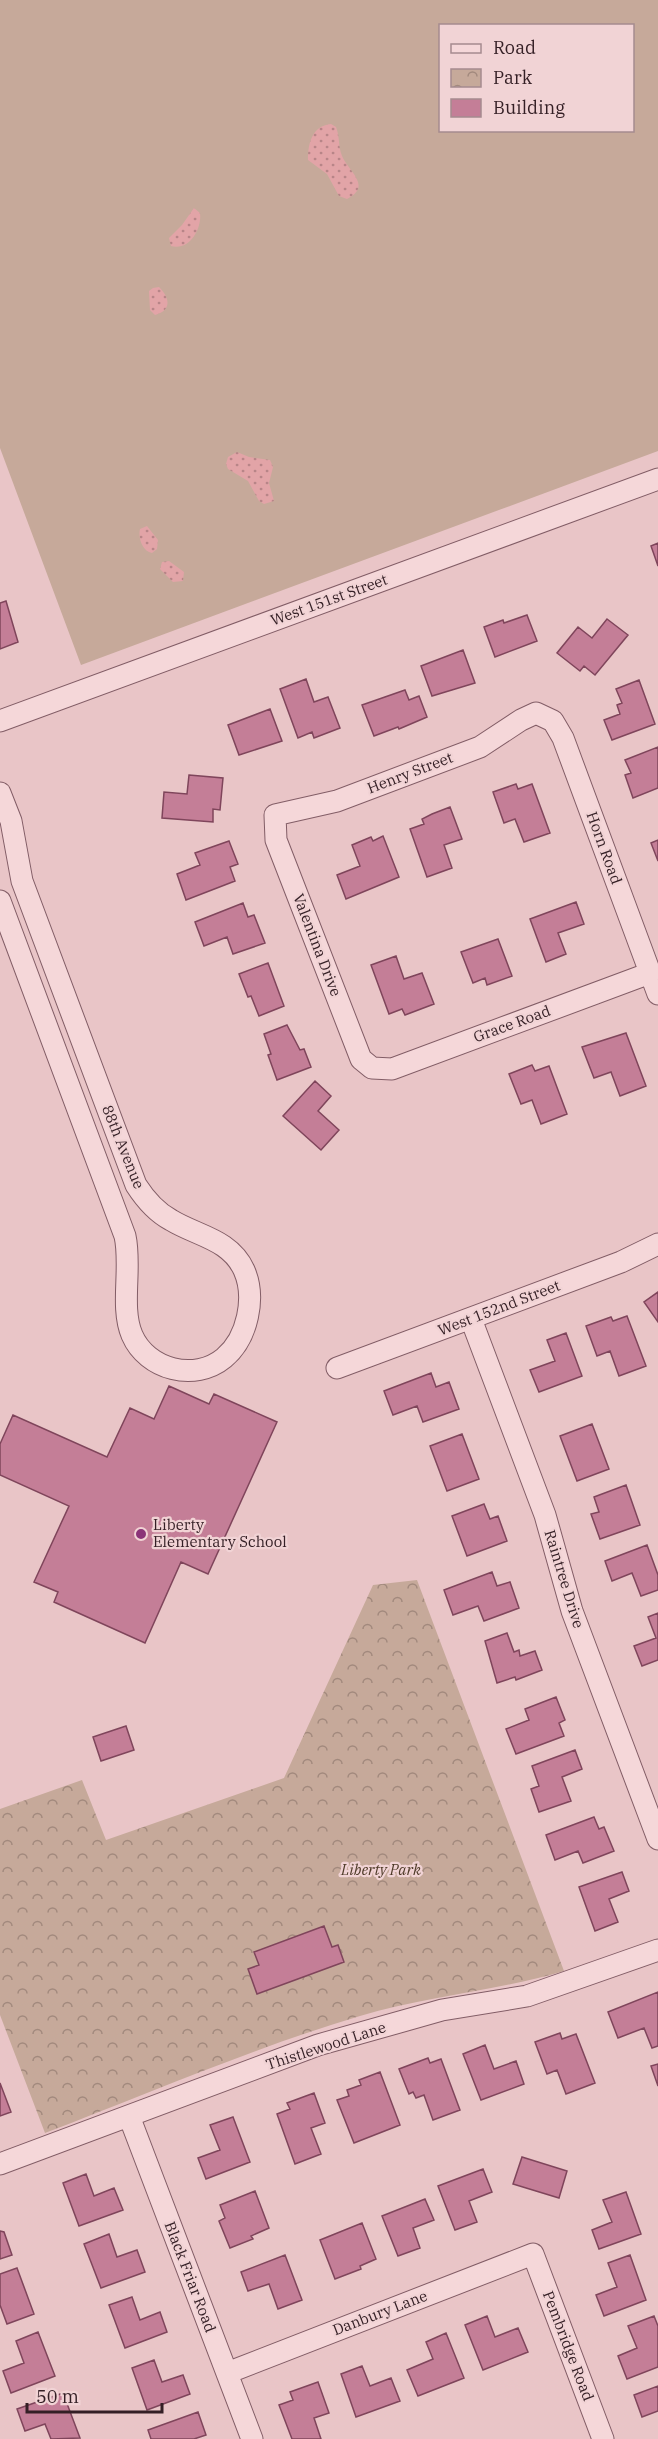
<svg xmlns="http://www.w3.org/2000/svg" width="658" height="2439" viewBox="0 0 658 2439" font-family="'IBM Plex Serif',serif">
<defs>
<pattern id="sand-dots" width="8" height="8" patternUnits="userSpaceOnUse" patternTransform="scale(1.5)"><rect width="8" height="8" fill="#e2a4a7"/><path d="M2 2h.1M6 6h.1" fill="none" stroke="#b88588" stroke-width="1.8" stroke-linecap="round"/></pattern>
<pattern id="park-crowns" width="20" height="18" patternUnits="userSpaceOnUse" patternTransform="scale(1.5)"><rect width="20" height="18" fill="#c6a99a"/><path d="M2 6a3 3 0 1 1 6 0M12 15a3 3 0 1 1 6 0" fill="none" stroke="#a2897d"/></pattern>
</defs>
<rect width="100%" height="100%" fill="#e9c5c7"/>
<path fill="#c6a99a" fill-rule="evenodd" d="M0 0H658V451L81 665 0 448ZM440 26H632V130H440Z"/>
<path fill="url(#sand-dots)" d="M331 124 336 127C340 137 338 146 342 156 348 171 373 186 347 199L339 196 327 174 308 160C308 143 312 126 331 124Z
M194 208 200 213C202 228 190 251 171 246L169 238 182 225Z
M159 287C170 298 172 310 155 315L150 310 149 291 153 288Z
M237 452 249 457 270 460 273 467 269 483 274 501 264 504 259 501 248 481 228 469 226 464 228 457Z
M147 526 158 540 157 549 152 553C142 551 138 538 140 529Z
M169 561 184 572 183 581 173 582 160 569 162 562Z"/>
<path fill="url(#park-crowns)" d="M417 1580 564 1971C497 1991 427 1996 360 2016 253 2048 149 2093 45 2133L0 2015V1809L82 1780 106 1840 284 1778 373 1585Z"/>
<path fill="#c47e97" stroke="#7f455b" stroke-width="1.5" d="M658 543V566L651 546Z
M6 601 18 642 0 649V603Z
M527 615 537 641 495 657 484 627 503 620 504 623Z
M607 619 628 635 595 675 584 666 580 671 557 653 578 627 592 638Z
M463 650 475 683 432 696 421 666Z
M306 679 314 702 328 697 340 728 314 738 312 732 298 738 280 689Z
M639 680 655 724 612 740 604 720 620 714 617 705 622 703 616 689Z
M405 690 409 700 419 696 427 717 399 729 398 727 374 736 362 705Z
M270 709 282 741 239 755 228 725Z
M658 747V788L633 798 625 775 631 773 625 760Z
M189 775 223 778 220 810 213 809V822L162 818 164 792 187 794Z
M516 784 518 789 532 784 550 833 524 842 515 819 504 823 493 792Z
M450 807 462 839 444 845 452 868 427 877 410 829 424 824 422 819 432 814Z
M383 836 399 877 346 899 337 875 360 866 352 845 371 837 373 841Z
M658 840V861L651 843Z
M229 841 238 864 230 867 235 881 186 900 177 874 200 865 195 853Z
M576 902 584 924 558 933 566 954 546 962 530 919Z
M243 903 248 917 254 915 265 943 233 954 227 937 204 946 195 922Z
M498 939 512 976 487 985 485 978 473 983 461 952Z
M396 956 404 979 422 973 434 1004 405 1015 402 1009 389 1014 371 965Z
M268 963 284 1006 259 1016 251 996 248 997 239 974Z
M287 1025 300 1050 304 1049 311 1067 277 1080 268 1055 271 1054 264 1034Z
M626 1033 646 1086 620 1096 611 1072 594 1078 582 1047Z
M532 1065 535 1071 549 1066 567 1114 541 1124 532 1100 521 1104 509 1074Z
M315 1081 331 1096 318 1111 339 1130 321 1150 283 1116Z
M658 1292V1322L644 1302Z
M627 1316 646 1366 619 1376 610 1351 597 1356 586 1326 611 1317 613 1321Z
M566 1333 582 1376 539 1392 530 1370 555 1361 547 1340Z
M431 1373 436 1387 449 1382 459 1409 423 1422 417 1406 393 1415 384 1391Z
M169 1386 209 1404 214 1394 277 1422 208 1574 181 1562 145 1643 54 1602 58 1592 34 1582 69 1506 0 1475V1444L13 1415 107 1457 130 1408 154 1419Z
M592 1424 609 1469 577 1481 560 1436Z
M462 1434 479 1479 447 1491 430 1446Z
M626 1485 640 1525 600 1539 591 1514 599 1512 594 1497Z
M484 1504 490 1519 498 1516 507 1541 467 1556 452 1516Z
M647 1545 658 1575V1590L641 1596 632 1573 612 1581 605 1561Z
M492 1572 497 1586 510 1582 519 1608 484 1621 478 1606 453 1615 444 1590Z
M658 1613V1660L642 1666 634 1646 656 1638 648 1617Z
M507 1633 514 1652 519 1650 520 1656 535 1651 542 1670 516 1680 515 1677 497 1683 485 1641Z
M556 1697 565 1720 559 1723 564 1736 516 1754 506 1729 529 1720 525 1709Z
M126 1726 134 1750 101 1761 93 1737Z
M575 1750 582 1769 562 1777 571 1801 539 1812 531 1789 539 1786 532 1766Z
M594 1817 599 1829 604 1827 614 1851 583 1863 578 1851 555 1860 546 1835Z
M622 1872 629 1891 609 1899 618 1922 595 1931 579 1887Z
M324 1926 332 1947 338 1945 344 1962 257 1994 248 1969 259 1965 254 1952Z
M658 1992V2046L652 2048 644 2028 618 2038 608 2012Z
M560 2033 562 2039 576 2034 595 2083 566 2094 557 2070 547 2074 535 2042Z
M485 2045 494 2069 516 2061 524 2084 481 2100 463 2054Z
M428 2058 430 2063 441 2059 460 2110 433 2120 424 2095 416 2098 413 2092 409 2094 399 2069Z
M658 2064V2086L651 2066Z
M380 2072 400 2125 354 2143 337 2100 349 2096 347 2090 361 2085 359 2080Z
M0 2083 11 2112 0 2116Z
M314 2093 325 2123 311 2128 321 2154 295 2164 277 2114 290 2109 287 2103Z
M233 2117 250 2162 206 2179 198 2158 220 2150 210 2125Z
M522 2157 567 2171 559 2198 513 2184Z
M483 2169 492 2192 469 2201 477 2222 455 2230 438 2186Z
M86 2174 94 2196 114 2188 123 2210 79 2226 63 2183Z
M255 2191 269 2228 251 2236 253 2239 230 2248 219 2221 225 2218 220 2205Z
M626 2192 641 2234 599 2249 592 2230 612 2222 603 2200Z
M425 2199 434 2220 413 2228 420 2248 398 2256 382 2216Z
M362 2223 376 2259 360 2266 361 2269 335 2279 320 2240Z
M0 2231 4 2232 12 2255 0 2259Z
M109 2234 117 2257 137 2250 145 2272 101 2288 84 2244Z
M285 2255 302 2300 278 2309 269 2284 248 2291 241 2272Z
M630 2255 646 2300 604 2316 596 2295 617 2287 608 2263Z
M17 2268 34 2314 7 2324 0 2305V2274Z
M132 2297 140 2320 160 2312 167 2332 125 2348 109 2305Z
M487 2316 495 2337 518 2328 528 2352 483 2370 465 2325Z
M654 2316 658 2326V2367L627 2379 618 2356 637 2348 628 2326Z
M38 2332 55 2376 11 2393 3 2371 24 2363 16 2341Z
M446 2333 464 2378 418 2396 407 2370 433 2359 426 2342Z
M154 2360 162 2382 183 2375 190 2394 147 2410 132 2368Z
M362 2366 370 2386 391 2378 400 2401 356 2417 341 2374Z
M318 2382 329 2413 314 2418 321 2439H292L279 2405 293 2400 290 2392Z
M658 2386V2411L642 2417 634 2395Z
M63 2393 80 2438 51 2439 45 2424 25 2431 17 2409Z
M198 2412 206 2435 194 2439H151L148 2430Z"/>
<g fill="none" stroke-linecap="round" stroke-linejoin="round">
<g stroke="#825d66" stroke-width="23">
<path id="minor" d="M0 721 658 479
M0 793 11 821 22 881 136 1185C145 1199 156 1212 171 1220 197 1236 230 1239 244 1270 256 1297 248 1338 224 1358 195 1382 147 1370 132 1335 120 1307 132 1267 125 1236L0 901
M650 973 392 1069 372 1068 361 1059 276 840 275 815 337 801 480 747 521 720 536 713 553 721 563 738 658 994
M471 1319 545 1515 572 1611 658 1839
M337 1368 621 1262 658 1244
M129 2116 252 2439
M0 2164 318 2045 442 2010 527 1996 658 1950
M227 2373 533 2254 603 2439"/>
</g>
<use href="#minor" stroke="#f5d7d9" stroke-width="21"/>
</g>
<circle fill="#8b3378" stroke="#f1d3d5" stroke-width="2" cx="141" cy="1534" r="6"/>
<g text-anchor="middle" stroke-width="4.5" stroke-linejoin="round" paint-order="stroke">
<g font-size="15" fill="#341f25" stroke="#f1d3d5">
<text transform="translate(329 600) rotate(-20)" y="5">West 151st Street</text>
<text transform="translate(410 773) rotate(-21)" y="5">Henry Street</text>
<text transform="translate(604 848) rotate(70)" y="5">Horn Road</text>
<text transform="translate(317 945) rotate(69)" y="5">Valentina Drive</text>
<text transform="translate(512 1024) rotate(-20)" y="5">Grace Road</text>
<text transform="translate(123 1147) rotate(68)" y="5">88th Avenue</text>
<text transform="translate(499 1308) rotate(-21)" y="5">West 152nd Street</text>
<text transform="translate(564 1579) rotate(73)" y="5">Raintree Drive</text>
<text transform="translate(326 2046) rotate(-18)" y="5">Thistlewood Lane</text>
<text transform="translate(190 2277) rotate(69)" y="5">Black Friar Road</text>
<text transform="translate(380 2313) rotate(-21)" y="5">Danbury Lane</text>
<text transform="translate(568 2346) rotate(69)" y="5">Pembridge Road</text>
</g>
<g font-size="15" fill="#341f25" stroke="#f1d3d5" text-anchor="start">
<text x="153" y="1530">Liberty<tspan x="153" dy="17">Elementary School</tspan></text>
</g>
<g font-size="15" font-style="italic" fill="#4e3a28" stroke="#f1d3d5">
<text x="381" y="1875">Liberty Park</text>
</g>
</g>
<rect x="439" y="24" width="195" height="108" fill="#f1d3d5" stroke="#a58b8f" stroke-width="1.5"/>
<rect x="451" y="44" width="30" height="9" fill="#f5d7d9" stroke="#a58b8f" stroke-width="1.5"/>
<text x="493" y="54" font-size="18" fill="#341f25">Road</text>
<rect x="451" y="69" width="30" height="18" fill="url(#park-crowns)" stroke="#a58b8f" stroke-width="1.5"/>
<text x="493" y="84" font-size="18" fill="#341f25">Park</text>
<rect x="451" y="99" width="30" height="18" fill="#c47e97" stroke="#a58b8f" stroke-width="1.5"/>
<text x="493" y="114" font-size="18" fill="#341f25">Building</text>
<path d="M27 2403v9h135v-9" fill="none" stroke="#341f25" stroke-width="3"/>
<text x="36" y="2403" font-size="18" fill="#341f25" stroke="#f1d3d5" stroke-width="4.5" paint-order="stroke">50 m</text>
</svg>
